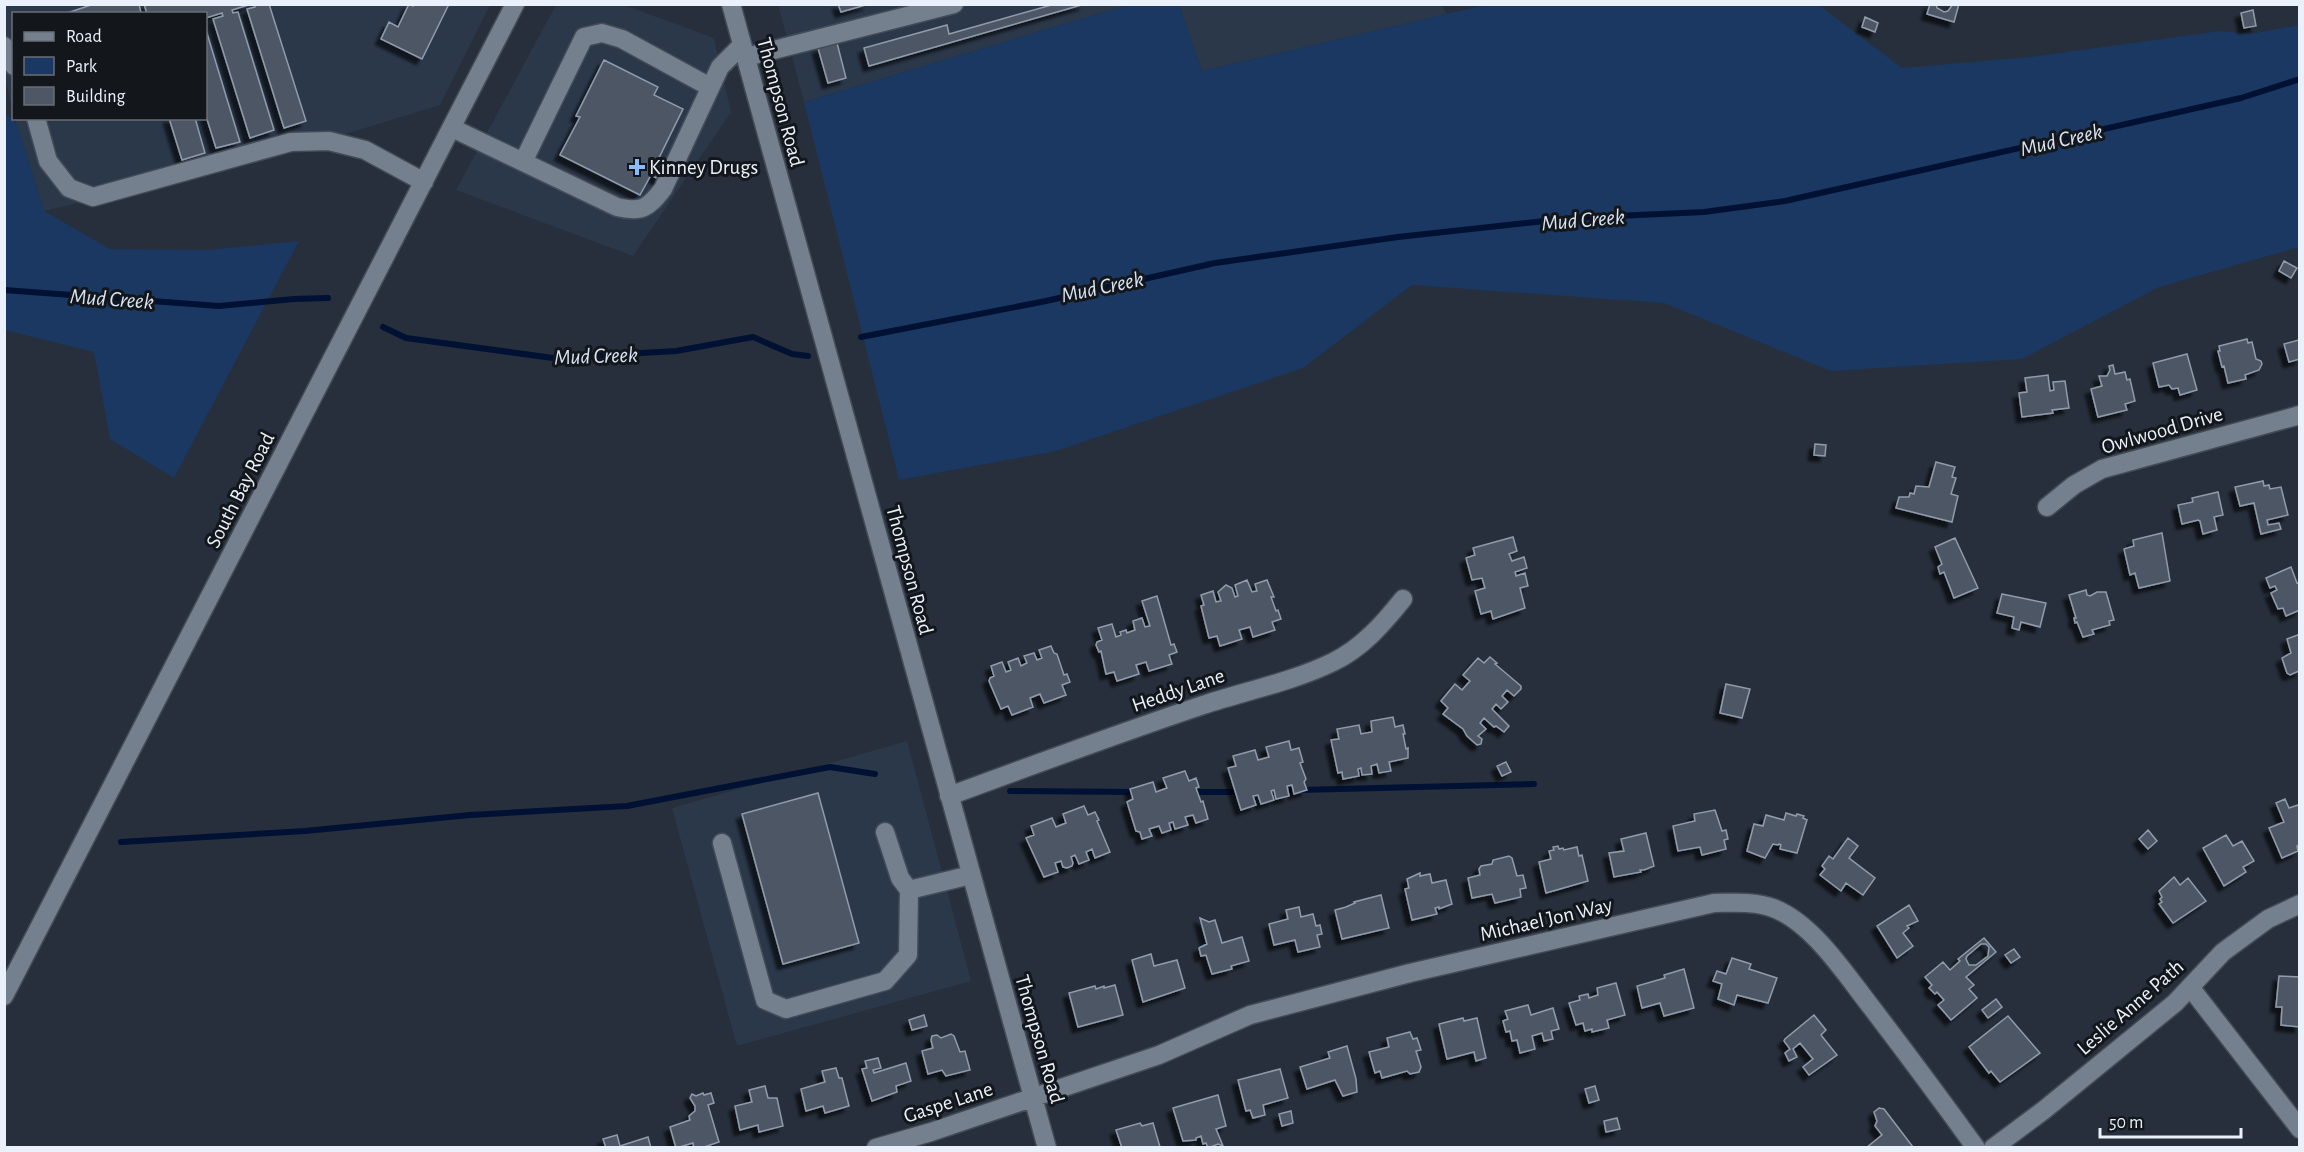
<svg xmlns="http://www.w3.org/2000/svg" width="2304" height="1152" viewBox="0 0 2304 1152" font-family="'Alegreya Sans',sans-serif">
<defs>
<filter id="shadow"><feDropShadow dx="-5.5" dy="5.5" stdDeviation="1.5" flood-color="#0009"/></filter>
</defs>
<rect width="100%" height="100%" fill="#262f3b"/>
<path fill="#2b384a" d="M778 4 1128 5 804 102Z
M1441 4 1447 14 1202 71 1179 5Z
M4 5H490L440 105 264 159 44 211 15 119 206 118V14H14L13 112 5 79Z
M556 5H624L714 38 731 112 633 256 456 190Z
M907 741 971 981 737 1046 672 808Z"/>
<path fill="#1a3861" d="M1485 5H1819L1902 68 2031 57 2220 31 2250 34 2299 25V247L2159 287 2022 359 1831 371 1664 303 1412 285 1303 368 1056 451 899 480 804 102 1128 5H1179L1202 71Z
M5 113 17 124 44 211 110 249 208 250 299 241 174 478 110 439 94 352 5 330Z"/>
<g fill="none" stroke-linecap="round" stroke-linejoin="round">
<path stroke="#013" stroke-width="6" d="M4 290 219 306 294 299 328 298
M383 327 406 338 553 358 676 351 753 337 792 354 808 356
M861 337 1046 301 1215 263 1398 237 1573 218 1704 212 1785 201 2241 98 2300 79
M1010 791 1137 792
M1264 791 1534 784
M1189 792H1242
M121 842 305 831 470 815 627 806 830 767 875 774"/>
</g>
<path fill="#4d5765" stroke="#909bab" stroke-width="1.5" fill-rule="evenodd" filter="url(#shadow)" d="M94 4H139L141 13 144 14H64Z
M144 4H252L232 10 233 13 238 12 274 130 250 138 213 19 223 16 222 13 206 18V14H147Z
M254 4H269L306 121 284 128 247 9 255 7Z
M409 4 413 6 414 4H449L422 59 381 39 389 22 398 27Z
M838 4H869L841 12Z
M1055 4H1085L869 66 864 48 947 25 949 34Z
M1930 4H1936L1937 8 1944 12 1948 11 1953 4H1959L1954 22 1927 14Z
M2253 10 2256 26 2244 28 2241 13Z
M1865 17 1878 23 1875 32 1862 27Z
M206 30 240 142 216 148 206 116Z
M837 43 846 78 828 83 818 48Z
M604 60 658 87 654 95 683 109 656 164 665 168 660 180 651 175 640 195 560 155 580 117 576 116Z
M169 118H195L205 153 182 160Z
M2284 261 2297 268 2291 278 2279 271Z
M2299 338H2300V359L2289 362 2284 344 2299 340Z
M2247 339 2248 343 2252 342 2256 359 2261 361 2262 364 2259 370 2245 375 2246 379 2228 383 2224 366 2222 367 2218 351H2220L2219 346Z
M2187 354 2197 390 2180 395 2178 388 2172 389 2169 385 2159 387 2153 363Z
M2113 365 2115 374 2125 372 2127 380 2130 379 2135 401 2125 404 2127 410 2098 417 2091 389 2102 386 2099 376H2107L2110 370 2109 366Z
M2048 375 2050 391 2054 390 2053 382 2065 381 2069 408 2052 410 2053 413 2022 417 2019 393 2027 392 2025 378Z
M1815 444 1826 445 1825 456 1814 455Z
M1936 462 1955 467 1952 477 1956 478 1951 494 1958 496 1952 522 1896 508 1899 497H1909L1910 493 1914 494 1916 486 1929 487Z
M2263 481 2264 486 2269 485 2270 489 2281 487 2288 515 2267 520 2268 525 2279 523 2281 529 2261 534 2254 503 2240 506 2235 487Z
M2218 492 2223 515 2214 517 2217 530 2203 534 2200 521 2198 520 2182 524 2178 505 2193 502 2192 498Z
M2162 533 2170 581 2139 588 2135 573 2130 575 2124 549 2134 546 2133 540Z
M1513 537 1517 551 1509 554 1512 561 1524 557 1527 568 1515 572 1516 576 1525 573 1528 586 1520 588 1525 608 1493 619 1491 611 1481 614 1475 591 1485 588 1482 578 1472 580 1466 558 1475 555 1473 548Z
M1955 538 1978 588 1954 598 1944 572 1940 574 1938 567 1942 564 1935 547Z
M2291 567 2297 583 2300 582V610L2286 616 2283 608 2278 609 2271 593 2277 590 2275 586 2270 588 2266 578Z
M1247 580 1252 592 1257 591 1255 584 1267 580 1274 597H1271L1276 611 1278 610 1281 619 1272 622 1275 630 1253 637 1250 627 1239 630 1242 639 1220 646 1217 636 1209 638 1201 606 1204 605 1201 595 1213 591 1216 602 1221 601 1218 592 1226 585 1232 588 1235 597 1238 596 1235 585Z
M2086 590 2087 595 2090 596 2097 592H2106L2114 620 2109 621 2110 625 2092 630 2094 634 2083 637 2077 622 2075 623 2074 618H2076L2069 595Z
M2002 594 2046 603 2040 627 2021 622 2019 630 2012 628 2014 617 1997 613Z
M1157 596 1171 645 1174 644 1177 652 1169 655 1172 664 1149 671 1146 662 1136 665 1139 674 1117 681 1114 672 1106 674 1101 651 1099 652 1096 645 1097 642 1102 640 1098 628 1112 624 1116 637 1121 635 1120 632 1126 630 1127 633 1135 630 1133 621 1142 618 1145 627 1150 626 1142 601Z
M2300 634V673L2299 671 2290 675 2287 673 2282 658 2291 653 2287 639Z
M1051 646 1054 653 1057 654 1064 675 1067 674 1070 682 1062 685 1066 695 1044 703 1040 694 1030 698 1033 707 1012 715 1008 706 1001 709 989 681 990 678 994 676 991 666 1002 662 1006 672 1011 670 1008 662 1018 658 1021 666 1027 663 1024 656 1034 653 1037 660 1042 658 1039 650Z
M1490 657 1497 663 1495 664 1521 686V689L1514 696 1507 690 1502 696 1508 702 1501 709 1496 704 1492 709 1509 726 1504 732 1496 726 1494 727 1484 718 1480 723 1486 729 1478 736 1482 739 1481 744 1477 745 1467 736 1463 729 1443 714 1448 708 1441 701 1455 684 1462 690 1470 681 1463 675 1478 658 1484 663Z
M1726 684 1750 689 1742 718 1720 713Z
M1393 717 1395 727 1403 725 1405 734H1403L1406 749 1408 748V758L1389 762 1391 771 1379 773 1377 764 1371 766 1372 774 1362 775 1361 768 1358 769 1359 776 1343 779 1342 772 1338 773 1331 740 1339 739 1337 729 1359 725 1361 734 1372 732 1371 721Z
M1289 741 1291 750 1299 748 1303 762 1300 763 1306 779 1304 782 1307 790 1294 794 1292 785 1287 786 1289 796 1276 799 1274 790 1271 791 1274 800 1261 804 1258 795 1253 796 1256 805 1241 810 1228 768 1236 766 1233 756 1255 750 1258 760 1269 757 1266 747Z
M1506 762 1511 772 1502 776 1497 766Z
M1185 771 1189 781 1196 778 1199 787 1196 788 1201 802 1203 801 1208 819 1196 823 1193 815 1185 817 1188 825 1175 829 1173 822 1169 823 1171 830 1162 833 1159 826 1149 829 1152 836 1142 839 1140 832 1136 831 1127 802 1133 799 1130 789 1153 782 1156 792 1167 788 1163 778Z
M818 793 859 943 783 964 742 814Z
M2285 799 2289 808 2298 805 2300 810V845L2297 846 2298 851 2282 858 2269 828 2284 822 2276 803Z
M1084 806 1088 815 1095 812 1099 820 1097 821 1110 852 1095 858 1092 849 1086 852 1089 860 1079 864 1075 855 1071 857 1073 863 1072 866 1067 868 1063 867 1061 861 1055 863 1058 872 1044 877 1026 838 1034 835 1031 826 1052 818 1056 827 1066 823 1063 814Z
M1715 810 1722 831 1726 830 1728 839 1724 840 1726 849 1702 855 1700 847 1678 851 1673 826 1695 821 1694 814Z
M1786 813 1796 816 1797 814 1804 816 1803 818 1807 820 1797 853 1780 849 1781 845 1779 844 1778 845 1773 844 1765 858 1747 851 1754 824 1763 826 1766 815 1784 820Z
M2148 830 2157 841 2148 849 2139 839Z
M1646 833 1654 866 1644 870H1640L1641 872 1614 877 1609 853 1624 851 1621 839Z
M2226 835 2233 846 2242 841 2254 861 2243 867 2246 872 2224 886 2203 848Z
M1848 838 1858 846 1849 858 1875 878 1863 895 1846 883 1841 891 1820 875 1825 869 1822 866 1829 856 1833 859Z
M1558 846 1559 849 1563 848 1564 850 1577 847 1579 856 1582 855 1588 881 1546 893 1539 862 1551 859 1549 851 1554 850 1553 847Z
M1509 856 1512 858 1517 876 1523 875 1526 888 1520 889 1521 897 1495 903 1492 894 1472 898 1468 878 1480 875 1479 869 1481 866 1492 864 1493 860Z
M1420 873V876L1430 874 1432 883 1446 880 1452 904 1439 909V907L1435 908 1437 914 1412 920 1405 889 1409 888 1407 879Z
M2174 877 2180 885 2188 878 2206 901 2173 923 2159 904 2162 902 2160 899 2162 897 2159 891Z
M1381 895 1389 928 1342 939 1335 910 1346 907 1355 903 1354 902Z
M1909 905 1918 921 1907 926 1909 928 1903 933 1913 946 1897 958 1877 926Z
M1299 907 1301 917 1313 914 1316 926 1320 925 1322 934 1317 935 1320 947 1298 952 1295 940 1274 945 1269 924 1288 919 1286 910Z
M1200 918 1209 922 1215 920 1222 943 1242 937 1249 961 1231 966 1232 969 1212 974 1206 955 1201 956 1199 948 1207 944Z
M1984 938 1996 952 1966 977 1974 985 1969 989 1977 998 1951 1020 1938 1005 1944 1000 1937 992 1935 994 1929 988 1932 985 1925 977 1943 962 1950 970 1960 961 1958 959ZM1981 944H1986L1989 947 1988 956 1976 965H1969L1966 959 1967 956Z
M2014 949 2020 957 2011 963 2005 955Z
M1151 954 1154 966 1177 960 1185 988 1143 1002 1132 960Z
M1732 958 1751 964 1749 969 1777 978 1768 1003 1737 995 1734 1005 1718 999 1722 984 1713 981 1717 971 1726 974Z
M1684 969 1694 1008 1664 1016 1660 1003 1642 1008 1637 986 1665 978 1664 975Z
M2279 976 2300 977V1027L2281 1025 2282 1007H2276Z
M1616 983 1625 1015 1607 1020 1609 1028 1592 1032V1029L1585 1031 1583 1023 1576 1025 1569 1003 1580 1000 1579 996 1588 994 1589 998 1598 995 1597 988Z
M1115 985 1123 1015 1078 1027 1069 993 1095 986 1096 989 1104 986V988Z
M1996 999 2002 1007 1988 1018 1982 1010Z
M1528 1005 1531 1015 1553 1008 1559 1029 1551 1031 1553 1039 1544 1041 1542 1033 1532 1036 1535 1049 1520 1053 1517 1040 1512 1041 1510 1031 1506 1032 1503 1021 1508 1019 1505 1011Z
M924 1015 927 1026 912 1030 909 1020Z
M1814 1015 1826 1030 1821 1035 1837 1055 1809 1075 1803 1067 1813 1059 1800 1043 1793 1049 1797 1057 1789 1061 1785 1053 1790 1049 1784 1041 1785 1039Z
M2008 1016 2040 1053 2000 1082 1991 1071 1989 1073 1969 1047Z
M1463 1018 1464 1021 1477 1018 1486 1058 1476 1061 1474 1052 1447 1059 1439 1024Z
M1410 1032 1413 1039 1417 1038 1421 1050 1416 1051 1421 1067 1419 1072 1410 1074 1407 1071 1382 1078 1380 1071 1375 1073 1369 1052 1389 1047 1387 1038Z
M951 1034 954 1036 960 1052 965 1051 970 1070 946 1076 942 1070 928 1074 922 1051 933 1048 931 1040 932 1036 937 1035 941 1038Z
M1347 1046 1356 1079 1357 1092 1343 1096 1335 1080 1307 1089 1300 1067 1330 1058 1328 1052Z
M878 1058 881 1068 873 1070 874 1073 906 1063 911 1081 896 1086 897 1092 872 1101 862 1069 867 1068 865 1061Z
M836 1068 839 1078H842L849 1106 825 1113 823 1106 806 1111 801 1089 825 1082 822 1071Z
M1280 1069 1288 1098 1263 1105 1265 1115 1253 1118 1250 1110 1246 1111 1238 1080Z
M765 1086 768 1098H777L783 1126 759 1132 758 1125 740 1130 735 1106 752 1102 749 1090Z
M1595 1086 1599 1100 1589 1103 1585 1089Z
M703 1093 704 1095 711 1093 714 1103 708 1105 719 1142 701 1148H694L693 1143 676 1148 670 1127 690 1120 689 1116 695 1111V1106L690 1098 692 1094 696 1096Z
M1218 1095 1226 1126 1216 1129 1223 1146 1218 1144 1208 1148 1206 1143 1203 1144 1201 1136 1196 1138V1140L1183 1141 1173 1108Z
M1879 1108 1884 1109 1913 1147 1866 1148 1882 1135 1875 1126 1877 1121 1874 1112Z
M1291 1111 1293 1123 1282 1126 1279 1114Z
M1617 1118 1620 1129 1606 1132 1604 1121Z
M1140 1123 1142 1126 1153 1123 1160 1147 1122 1148 1116 1130Z
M617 1135 620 1146 648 1137 651 1148H606L603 1139Z"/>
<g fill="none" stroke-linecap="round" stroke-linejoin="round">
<g stroke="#444b56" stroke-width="21">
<path id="minor" d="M731 4 1047 1148
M4 46 14 66
M746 57 954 4
M36 118 48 161 69 188 93 197 291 142 329 141 365 150 424 182
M452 128 617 207C642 213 648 208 663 189L720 67 742 45
M523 162 584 37 602 33 622 39 710 87
M2047 507 2074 485 2102 469 2300 415
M949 796C1033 765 1117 734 1203 705 1245 691 1292 682 1333 662 1362 648 1383 624 1403 599
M885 832 900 878 909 890
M722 843 765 1000 786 1009 885 981 908 955 909 890 971 875
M2190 987 2300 1129
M4 996 515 4
M876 1148 931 1132 1159 1055 1250 1015 1410 973 1714 903C1733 903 1755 901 1773 908 1813 923 1846 975 1872 1008 1907 1054 1942 1101 1976 1148
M1993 1148 2044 1110 2175 1003 2223 952 2268 919 2300 904"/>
</g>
<use href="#minor" stroke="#75808f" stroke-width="18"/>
</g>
<path fill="#8abafc" stroke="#13171c" stroke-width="2" d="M634 158h6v6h6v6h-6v6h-6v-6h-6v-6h6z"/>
<g text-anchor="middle" stroke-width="6" stroke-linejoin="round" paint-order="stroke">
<g font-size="21" fill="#ebf1fa" stroke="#13171c">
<text transform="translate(781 102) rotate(75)" y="7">Thompson Road</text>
<text transform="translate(2162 430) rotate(-16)" y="7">Owlwood Drive</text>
<text transform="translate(240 490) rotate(-63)" y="7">South Bay Road</text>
<text transform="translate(910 570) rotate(75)" y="7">Thompson Road</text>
<text transform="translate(1178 690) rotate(-19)" y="7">Heddy Lane</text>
<text transform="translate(1546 919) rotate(-13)" y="7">Michael Jon Way</text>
<text transform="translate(2130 1007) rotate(-41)" y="7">Leslie Anne Path</text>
<text transform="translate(1040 1039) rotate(74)" y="7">Thompson Road</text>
<text transform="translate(948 1102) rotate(-18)" y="7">Gaspe Lane</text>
</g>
<g font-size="21" fill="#ebf1fa" stroke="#13171c" text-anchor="start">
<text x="649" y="174">Kinney Drugs</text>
</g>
<g font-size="22" font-style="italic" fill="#dae5f4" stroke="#13171c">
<text transform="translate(2061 139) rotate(-13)" y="8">Mud Creek</text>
<text transform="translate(1583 219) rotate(-5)" y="8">Mud Creek</text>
<text transform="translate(1102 286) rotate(-12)" y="8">Mud Creek</text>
<text transform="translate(112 298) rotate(4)" y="8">Mud Creek</text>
<text transform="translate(596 355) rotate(-2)" y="8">Mud Creek</text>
</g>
</g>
<rect width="2304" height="1152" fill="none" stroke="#ebf1fa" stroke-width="12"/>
<rect x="12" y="12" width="195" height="108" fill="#13171c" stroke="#696e75" stroke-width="1.5"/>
<rect x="24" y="32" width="30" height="9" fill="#75808f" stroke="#696e75" stroke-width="1.5"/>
<text x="66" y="42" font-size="18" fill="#ebf1fa">Road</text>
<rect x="24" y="57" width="30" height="18" fill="#1a3861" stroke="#696e75" stroke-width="1.5"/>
<text x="66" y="72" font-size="18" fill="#ebf1fa">Park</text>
<rect x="24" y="87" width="30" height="18" fill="#4d5765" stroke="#696e75" stroke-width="1.5"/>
<text x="66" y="102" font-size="18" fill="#ebf1fa">Building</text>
<path d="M2100 1128v9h141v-9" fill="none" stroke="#ebf1fa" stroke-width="3"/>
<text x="2109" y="1128" font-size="18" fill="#ebf1fa" stroke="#13171c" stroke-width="4.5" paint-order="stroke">50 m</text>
</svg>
